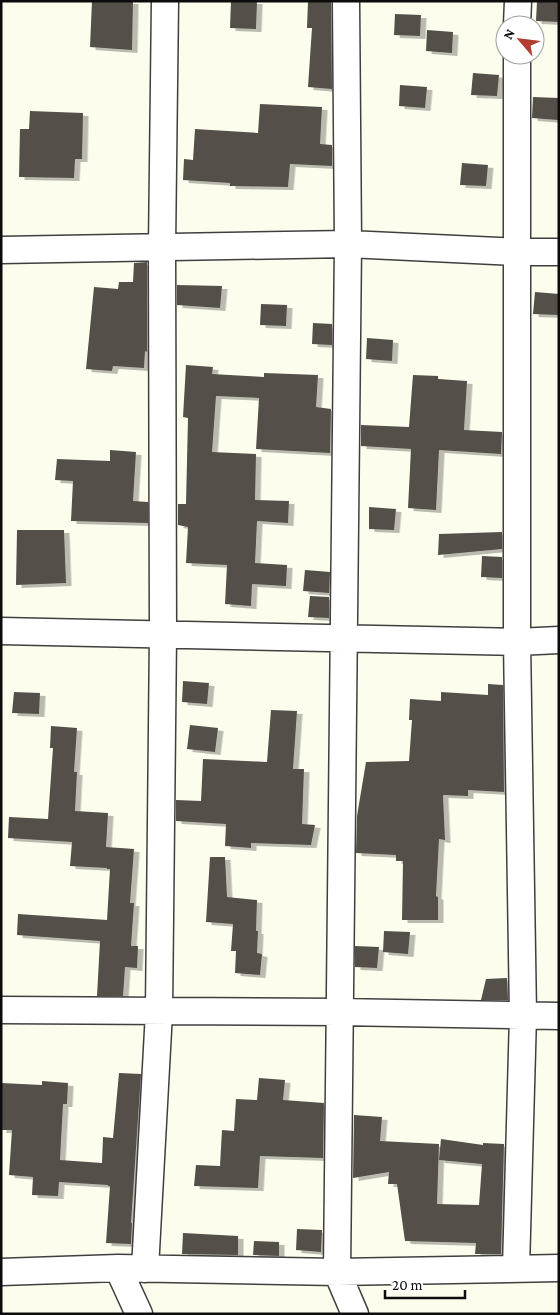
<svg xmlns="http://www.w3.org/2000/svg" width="560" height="1315" viewBox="0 0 560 1315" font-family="'Crimson Pro',serif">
<defs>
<filter id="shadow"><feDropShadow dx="5.5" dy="3" stdDeviation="0" flood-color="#0004"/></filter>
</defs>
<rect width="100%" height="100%" fill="#fdfded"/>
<path fill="#544f4a" filter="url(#shadow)" d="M92 1H133L132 50 90 47Z
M231 1H257L256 29 230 28Z
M308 1H331L332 89 308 87 312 28H307Z
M537 1H559V22L536 21Z
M395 14 421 15 420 36 394 35Z
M427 30 453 32 452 53 426 51Z
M473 73 499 75 497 96 471 95Z
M400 85 427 87 425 108 399 106Z
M533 97 559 98 558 120 532 118Z
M260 104 322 107 320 144 332 145V166L290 164 288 187 230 186V183L183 180 184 159 193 160 195 129 258 133Z
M30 111 83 113 82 159H75L74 178 19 177 20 129H29Z
M462 163 488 165 486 186 460 185Z
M147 262V352L145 351 144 368 113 366 112 371 86 369 94 287 118 289 119 282H133L134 263Z
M177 285 222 286 220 308 177 305Z
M535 292 559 294V315L533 314Z
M261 304 287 305 286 326 260 325Z
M313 323 332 324V345L312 344Z
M367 338 393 340 392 361 366 359Z
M186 365 213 367 212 374 264 377V373L318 375 316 407 331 409 330 453 256 449 259 398 216 396 212 452 256 454 255 500 289 501 288 523 257 521 255 563 287 565 286 586 252 584 251 606 225 604 227 565 186 563 188 527 178 525V504H186L188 418 183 417Z
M413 375 438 376V379L467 381 464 430 502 432 501 454 439 450 436 510 408 508 411 449 361 446V425L409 427Z
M110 450 136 452 133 501 148 502V523L71 521 73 481 55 480 57 459 110 461Z
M369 507 396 509 394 530 369 529Z
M17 530H64L66 583 16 585Z
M502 532V549L438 555 439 534Z
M482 556 502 557V578L481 577Z
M305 570 330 572 329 593 303 591Z
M310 596 329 597V618L308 617Z
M183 681 209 683 207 704 182 702Z
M488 684 503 685 504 792 468 790V796L443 795 445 840 439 839 436 896 438 897V920H402L403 861H396V855L356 853 357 816 366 762 409 761 412 720H409L410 699 441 701V692L488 695Z
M14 692 40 693 39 714 12 713Z
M271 710 297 711 293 769H304L302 824 315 825 311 845 251 843V848L225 846 226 824 176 821V800L201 801 203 759 267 762Z
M190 725 218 728 215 752 187 749Z
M51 726 77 728 74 772H77L75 811 108 813 106 847 134 849 130 903H134L131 946H138L137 968 125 967 123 996H97L100 941 17 935 18 914 107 920 110 869H107V868L70 866 72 842 8 838 9 817 48 819 53 748H50Z
M210 857H225L227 897 257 900 256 931H258L257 953 262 954 260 975 235 973 236 951H231L233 924 206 922Z
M384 931 410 932 408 954 383 952Z
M355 946 379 947 377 968 355 967Z
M507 978 508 1000H481L486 979Z
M119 1073 141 1074 131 1223H132L131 1244 106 1243 110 1186H108V1185L59 1182 58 1196 32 1195 33 1177 9 1175 12 1130H1V1083L42 1085V1081L68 1083 67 1104H63L60 1160 102 1163 103 1137 113 1138Z
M259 1078 285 1080 283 1100 324 1103 323 1158 260 1156 258 1188 194 1186 196 1165 220 1166 222 1130 234 1131 236 1099 257 1100Z
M354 1115 382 1117 380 1141 439 1144 437 1204 479 1205 482 1164 439 1160 441 1139 483 1145V1143L504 1144 501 1254H475L476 1243 405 1241 397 1184H388L389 1172 353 1178Z
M297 1229 322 1230 321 1252 296 1250Z
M183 1233 238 1236V1255L182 1254Z
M254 1241 279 1242V1256L253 1255Z"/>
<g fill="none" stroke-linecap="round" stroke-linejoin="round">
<g stroke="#3f3f3f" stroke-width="29">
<path id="street" d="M346 1 348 244 337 1272 355 1314
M517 25 518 1
M1 250 348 244 518 252H559
M1 631 517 642 559 640
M1 1010 339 1012 559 1016
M118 1268 139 1314
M516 1268 523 1015 517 642V55
M145 1269 159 1012 163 634 162 247 165 1
M1 1272 118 1268 337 1272 559 1268"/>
</g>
<use href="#street" stroke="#fff" stroke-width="26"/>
</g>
<rect width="560" height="1315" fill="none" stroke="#0c0c0c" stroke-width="5"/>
<g transform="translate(520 40) rotate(298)"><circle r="24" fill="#ffffff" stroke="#9e9e9e"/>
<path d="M0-4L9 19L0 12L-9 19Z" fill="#b03f31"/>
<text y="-8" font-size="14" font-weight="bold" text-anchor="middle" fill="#0c0c0c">N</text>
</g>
<path d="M385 1290v8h80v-8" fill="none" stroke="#0c0c0c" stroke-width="2.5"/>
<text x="392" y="1290" font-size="15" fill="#0c0c0c" stroke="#ffffff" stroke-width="4" paint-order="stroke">20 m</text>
</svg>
